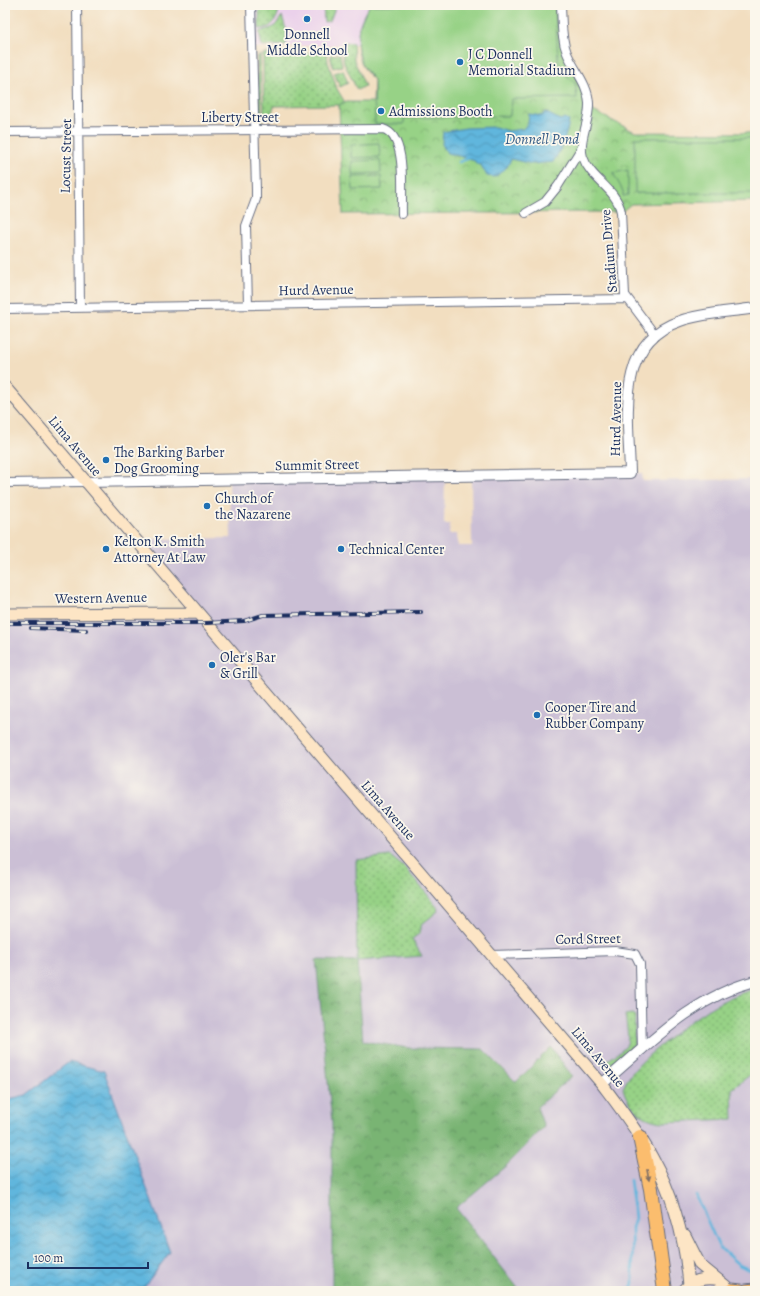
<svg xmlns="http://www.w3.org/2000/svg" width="760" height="1296" font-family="Alegreya,serif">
	<defs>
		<pattern id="grass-dots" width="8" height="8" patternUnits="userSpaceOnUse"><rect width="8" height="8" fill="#97d286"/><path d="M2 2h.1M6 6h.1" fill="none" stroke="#7aab71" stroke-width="1.8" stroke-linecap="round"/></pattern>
		<pattern id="forest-crowns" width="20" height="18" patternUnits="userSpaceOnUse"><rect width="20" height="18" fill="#79b473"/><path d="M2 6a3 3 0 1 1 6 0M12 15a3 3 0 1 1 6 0" fill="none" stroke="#629362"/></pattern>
		<pattern id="park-crowns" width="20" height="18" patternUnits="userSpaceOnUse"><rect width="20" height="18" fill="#97d286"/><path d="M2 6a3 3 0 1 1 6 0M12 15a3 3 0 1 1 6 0" fill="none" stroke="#7aab71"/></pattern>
		<pattern id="water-waves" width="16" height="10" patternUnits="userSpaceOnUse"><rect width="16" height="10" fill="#60b6dd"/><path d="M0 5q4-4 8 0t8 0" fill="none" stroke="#4e94b6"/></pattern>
	</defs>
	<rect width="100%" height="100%" fill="#fbf7ec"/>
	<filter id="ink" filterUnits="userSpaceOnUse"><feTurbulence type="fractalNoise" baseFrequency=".025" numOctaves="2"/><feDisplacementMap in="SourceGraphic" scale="8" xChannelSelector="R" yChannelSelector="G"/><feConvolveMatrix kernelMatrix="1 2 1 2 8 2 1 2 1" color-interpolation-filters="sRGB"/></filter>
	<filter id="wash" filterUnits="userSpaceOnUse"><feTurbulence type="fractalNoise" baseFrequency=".012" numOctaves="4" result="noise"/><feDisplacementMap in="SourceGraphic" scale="16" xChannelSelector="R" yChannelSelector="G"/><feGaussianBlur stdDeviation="0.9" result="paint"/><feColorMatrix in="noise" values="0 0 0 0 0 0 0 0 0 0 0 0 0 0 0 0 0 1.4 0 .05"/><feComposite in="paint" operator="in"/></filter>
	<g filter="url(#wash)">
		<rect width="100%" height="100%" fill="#f2dec0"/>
		<path fill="#ebd1eb" d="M251,5H370L366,11L357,36V44L252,48Z"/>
		<path fill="#cbbfd5" d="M630,473H642L643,481L755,479V1291H5V614L198,612L135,539L231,538L229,479L445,477L444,524H450L449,534H457L458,546H472L471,476Z"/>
		<path fill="url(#grass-dots)" stroke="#598072" d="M259,5H279C279,18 273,29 259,29Z
			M323,5H336L330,21L324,22Z
			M282,16L287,32L286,45L262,46L259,32L274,27Z
			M345,42L353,43L354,60L365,86L357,90L344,63L342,48Z
			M327,52L328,62L337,89L349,109L338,105L274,106L271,116H264L263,54Z
			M260,54L262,124L259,120L257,58Z
			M340,54L342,66L333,68L330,55Z
			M343,70L348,83L340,87L334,73Z
			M390,856L405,868L437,906L438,911L420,926V933L412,939L422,956L357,961L356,860Z
			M755,989V1071L732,1089L733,1119L664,1122C644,1121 628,1108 623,1088C632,1068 649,1055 666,1041C693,1018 720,998 755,989Z
			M632,1014L635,1016L634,1045L608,1066L602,1065C629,1043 631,1053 625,1015Z"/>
		<path fill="url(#forest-crowns)" stroke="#4a7268" d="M316,960L357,961L363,1041L409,1048L483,1049L516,1082L551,1047L572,1076L537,1107L544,1127L507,1165L456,1208L520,1291H332V1122Z"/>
		<path fill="url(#park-crowns)" stroke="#598072" d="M370,5H561L564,45L585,87L589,109L635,132L755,133V201L631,204L621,212L343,214L339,105L346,102H373L374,80C352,61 353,27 370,5Z"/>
		<path fill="#97d286" stroke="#598072" d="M370,5H555L558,59L563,72L575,83L577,98L511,99L510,116L404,118V124H375L374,80L362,65L357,44L359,27L366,11Z
			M635,138H755V193H635Z
			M379,143L380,157L351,158V145Z
			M380,160L381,173L352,174V161Z
			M628,170V195L623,196V191L613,173Z
			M381,176L382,189L353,190L352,177Z"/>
		<path fill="url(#water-waves)" stroke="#3e729e" d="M545,112L560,120L565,118L569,121C566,137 562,148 553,162L532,164L511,159L507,167L495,177L487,176L481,165L476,164L475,161C466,158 457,155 447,153L442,144L443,132L466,128L495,127L508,131L523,129L528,123L529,114L542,116Z
			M69,1062L104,1071L170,1252L141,1291H5V1100L26,1095Z"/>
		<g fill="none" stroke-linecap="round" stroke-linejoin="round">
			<path stroke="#60b6dd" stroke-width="2.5" d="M459,162L467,159
				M696,1195L719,1247L739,1265L755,1272
				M630,1291L633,1283L632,1228L635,1218L630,1180"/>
		</g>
	</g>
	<g filter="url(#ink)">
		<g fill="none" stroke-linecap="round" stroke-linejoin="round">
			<defs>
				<path id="minor" d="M77,5L80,307
					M561,5C562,21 561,38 567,53C574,70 588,84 589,103C590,121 578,141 583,157C590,179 617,189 621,212L625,295L655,335
					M5,132L383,129C408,136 401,192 402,214
					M526,213L545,202L558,186L582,147
					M248,305L246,226L256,199V190L251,5
					M5,309L627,299
					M5,483L85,482
					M492,955L615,951L635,954L640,964L642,1050"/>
				<path id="tertiary" d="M85,482L630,473C629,419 614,343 680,321C703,313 730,312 755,308
					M602,1084C649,1044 693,997 755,981"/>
				<path id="secondary" d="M5,387L602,1084C620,1108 638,1131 652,1157C674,1196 685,1241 689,1285
					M5,614L198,613
					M685,1235L700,1265L732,1291
					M683,1291C693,1280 702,1278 716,1279"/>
				<path id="trunk" d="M732,1290L741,1291
					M746,1291L755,1290"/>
				<path id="motorway" d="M640,1137L651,1189L665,1291"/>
			</defs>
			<use href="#minor" stroke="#666c80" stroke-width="10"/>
			<use href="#tertiary" stroke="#666c80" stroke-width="12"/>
			<use href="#secondary" stroke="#666c80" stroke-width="13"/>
			<use href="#trunk" stroke="#666c80" stroke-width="15"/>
			<use href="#motorway" stroke="#666c80" stroke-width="16"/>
			<use href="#minor" stroke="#fff" stroke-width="8"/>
			<use href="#tertiary" stroke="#fff" stroke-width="10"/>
			<use href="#secondary" stroke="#fde5c5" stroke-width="11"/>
			<use href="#trunk" stroke="#fbbd6e" stroke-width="13"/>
			<use href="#motorway" stroke="#fbbd6e" stroke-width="14"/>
			<defs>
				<path id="rail" d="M5,623H207L244,621L263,615L421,612
					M31,628L86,630"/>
			</defs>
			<use href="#rail" stroke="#1b2f5e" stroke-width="4"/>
			<use href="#rail" stroke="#fbf7ec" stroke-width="2.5" stroke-dasharray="8" stroke-linecap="butt"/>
		</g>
		<defs><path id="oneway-solid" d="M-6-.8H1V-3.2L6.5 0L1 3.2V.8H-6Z"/></defs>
		<use fill="#806f65" href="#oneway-solid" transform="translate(648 1175) rotate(79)"/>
	</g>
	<g fill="#1f6fb2" stroke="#fbf7ec" stroke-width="1.5">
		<circle cx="307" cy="19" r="4"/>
		<circle cx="460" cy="62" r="4"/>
		<circle cx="381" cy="111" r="4"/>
		<circle cx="106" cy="460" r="4"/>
		<circle cx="207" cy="506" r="4"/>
		<circle cx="106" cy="549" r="4"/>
		<circle cx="341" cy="549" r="4"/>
		<circle cx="212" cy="665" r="4"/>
		<circle cx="537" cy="715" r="4"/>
	</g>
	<g text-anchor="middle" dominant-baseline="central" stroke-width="3.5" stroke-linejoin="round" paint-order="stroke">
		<g font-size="14" fill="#1b2f5e" stroke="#fbf7ec" text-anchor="start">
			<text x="307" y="34" text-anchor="middle">Donnell<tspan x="307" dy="16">Middle School</tspan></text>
			<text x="468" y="54">J C Donnell<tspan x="468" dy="16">Memorial Stadium</tspan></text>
			<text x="389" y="111">Admissions Booth</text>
			<text x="114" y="452">The Barking Barber<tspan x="114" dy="16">Dog Grooming</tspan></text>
			<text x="215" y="498">Church of<tspan x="215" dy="16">the Nazarene</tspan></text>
			<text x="114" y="541">Kelton K. Smith<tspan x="114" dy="16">Attorney At Law</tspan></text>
			<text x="349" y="549">Technical Center</text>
			<text x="220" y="657">Oler's Bar<tspan x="220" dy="16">&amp; Grill</tspan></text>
			<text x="545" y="707">Cooper Tire and<tspan x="545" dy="16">Rubber Company</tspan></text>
		</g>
		<g font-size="14" fill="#1b2f5e" stroke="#fbf7ec">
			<text x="240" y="117">Liberty Street</text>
			<text transform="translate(66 156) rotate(-89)">Locust Street</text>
			<text transform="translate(609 251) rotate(-95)">Stadium Drive</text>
			<text transform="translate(316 290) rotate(-1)">Hurd Avenue</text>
			<text transform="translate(616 419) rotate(-89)">Hurd Avenue</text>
			<text transform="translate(75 446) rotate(50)">Lima Avenue</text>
			<text transform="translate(317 465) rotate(-1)">Summit Street</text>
			<text transform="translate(101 598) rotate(-1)">Western Avenue</text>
			<text transform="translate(388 810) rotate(49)">Lima Avenue</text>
			<text transform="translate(588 939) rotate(-1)">Cord Street</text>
			<text transform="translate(598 1057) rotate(50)">Lima Avenue</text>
		</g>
		<g font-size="15" font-style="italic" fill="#305884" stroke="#fbf7ec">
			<text x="542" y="139">Donnell Pond</text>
		</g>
	</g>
	<rect width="760" height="1296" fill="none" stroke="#fbf7ec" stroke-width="20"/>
	<path d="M28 1262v6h120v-6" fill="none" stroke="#1b2f5e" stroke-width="2"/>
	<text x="34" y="1262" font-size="12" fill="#1b2f5e" stroke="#fbf7ec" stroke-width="3" paint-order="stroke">100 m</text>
</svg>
